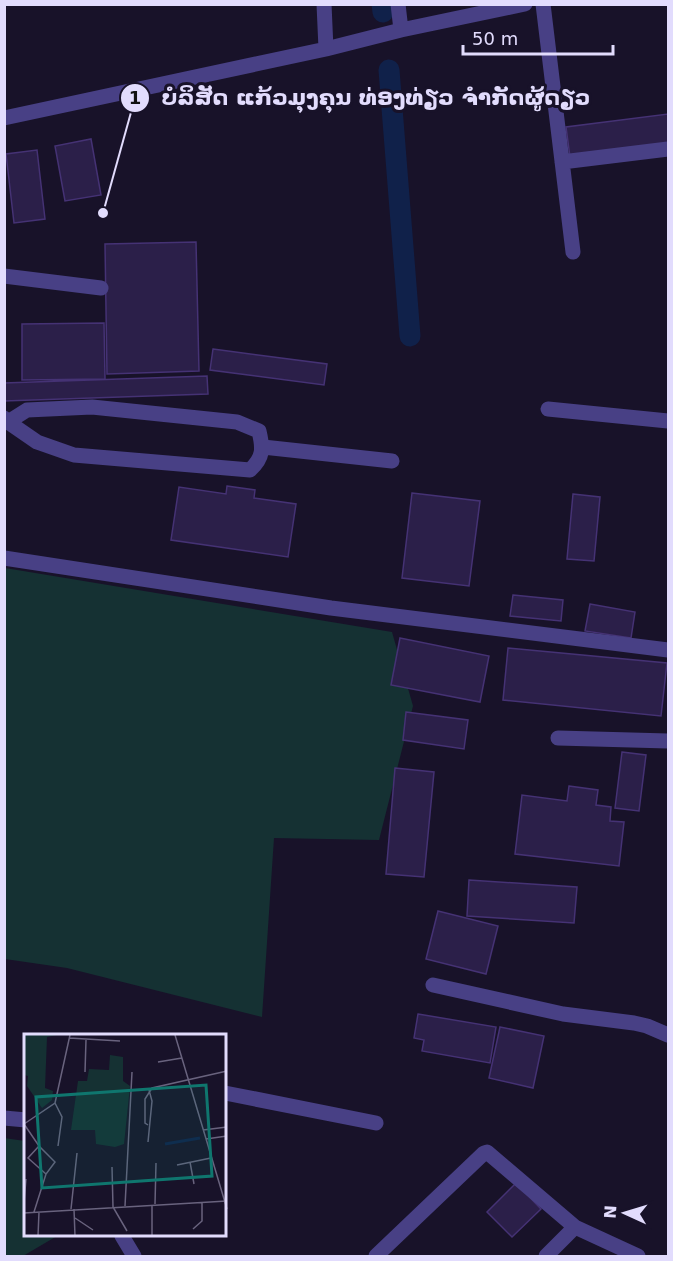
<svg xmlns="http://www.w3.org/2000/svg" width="673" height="1261" font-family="'DejaVu Sans','Noto Sans Lao',sans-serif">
	<rect width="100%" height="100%" fill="#181229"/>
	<path fill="#153133" d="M5,568L392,632L413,706L379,840L274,838L262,1017L67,968L5,959Z
		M4,1138L25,1141L26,1236H57L23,1256H5Z"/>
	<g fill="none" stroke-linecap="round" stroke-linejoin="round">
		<path stroke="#10214a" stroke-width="21" d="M382,4L383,12
			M389,70L410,336"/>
	</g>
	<path fill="#2b1f49" stroke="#453274" stroke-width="1.5" d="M668,114V144L570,157L566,127Z
		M91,139L101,195L65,201L55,146Z
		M37,150L45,219L14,223L6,154Z
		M196,242L199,371L107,374L105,244Z
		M104,323L105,379L22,380V324Z
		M213,349L327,364L324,385L210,370Z
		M207,376L208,394L4,401V383Z
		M227,486L255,490L254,498L296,504L288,557L171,540L179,487L226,494Z
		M412,493L480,501L469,586L402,578Z
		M573,494L600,497L594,561L567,559Z
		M513,595L563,600L561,621L510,616Z
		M590,604L635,612L631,638L585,631Z
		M400,638L489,656L480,702L391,685Z
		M508,648L667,663L661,716L503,700Z
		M406,712L468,720L464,749L403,740Z
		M622,752L646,755L639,811L615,808Z
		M395,768L434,772L424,877L386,874Z
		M569,786L598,790L596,805L611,807L610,821L624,822L619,866L515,854L522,795L567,801Z
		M469,880L577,887L574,923L467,916Z
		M438,911L498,926L486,974L426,959Z
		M418,1014L496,1027L490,1063L422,1051L424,1040L414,1038Z
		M500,1027L544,1036L533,1088L489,1078Z
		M516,1183L541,1209L512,1237L487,1212Z"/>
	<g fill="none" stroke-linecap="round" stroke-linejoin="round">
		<path stroke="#484085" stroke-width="15" d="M324,4L326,49
			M398,4L401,30
			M543,4L573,252
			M4,118L326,49L401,30L525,4
			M562,162L668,149
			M4,276L101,288
			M548,409L668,421
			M4,418L8,422L37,442L74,455L250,470C264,457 263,448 259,431L237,422L92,407L27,410L8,422
			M263,447L392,461
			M4,558L331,608L668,650
			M558,738L668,741
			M433,985L563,1014L634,1023L647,1026L668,1035
			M225,1093L376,1123
			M4,1118L26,1120
			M122,1236L134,1256
			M376,1256L484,1153L487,1152L575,1227L638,1256
			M546,1256L575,1227"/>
	</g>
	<g transform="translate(24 1034)">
		<rect width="202" height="202" fill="#181229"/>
		<path d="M0,1H33L23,3L21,54L29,57L28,66L18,74L3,52L4,42L0,41ZM86,21L99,23V47L106,52L100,110L91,113L72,110L71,96H47L54,47H63L65,35L85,36Z" fill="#153133"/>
		<path fill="none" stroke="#10214a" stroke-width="3" d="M141,110L176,104"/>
		<path fill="none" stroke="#69637e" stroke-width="1.5" d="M151,1L203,175M45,4L96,7M134,28L158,24M61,38L62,6M31,69L38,83L34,112M0,90L31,69L46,1M0,90L15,112L31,128L22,140L10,178M124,91L121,89V65L128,54L203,37M179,96L203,93M182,105L203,102M124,108L128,67L125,56M15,112L4,124L22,140M166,128L170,150M153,131L187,124M88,133L89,173L103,197M0,168L2,145M131,170L132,129M101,172L108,38M47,175L53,119M50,175L51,202M0,179L203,167M51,184L69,196M169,195L178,187V168M14,202L15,178M128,202V171"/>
		<path fill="#0f766e" fill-opacity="0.15" stroke="#0f766e" stroke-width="3" d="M182,51L188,142L18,154L12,63Z"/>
		<rect width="202" height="202" fill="none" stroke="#e2dcfd" stroke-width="3"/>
	</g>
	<path fill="none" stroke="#e2dcfd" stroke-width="2" d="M103 213L135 98"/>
	<g fill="#e2dcfd" stroke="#181229" stroke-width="2">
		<circle cx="103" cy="213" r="6"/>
		<circle cx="135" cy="98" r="15"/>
	</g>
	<g font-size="18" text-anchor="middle" font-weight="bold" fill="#111">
		<text x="135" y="104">1</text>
	</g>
	<g font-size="22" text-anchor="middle" font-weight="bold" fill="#e2dcfd" stroke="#181229" stroke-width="6" stroke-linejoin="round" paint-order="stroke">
		<text x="376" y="105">ບໍລິສັດ ແກ້ວມຸງຄຸນ ທ່ອງທ່ຽວ ຈຳກັດຜູ້ດຽວ</text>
	</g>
	<rect width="673" height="1261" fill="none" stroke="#e2dcfd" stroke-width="12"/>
	<g transform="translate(625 1213) rotate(274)" stroke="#181229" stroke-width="4.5" paint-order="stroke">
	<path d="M0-4.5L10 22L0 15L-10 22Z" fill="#e2dcfd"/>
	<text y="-9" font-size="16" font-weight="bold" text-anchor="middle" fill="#e2dcfd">N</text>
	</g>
	<path d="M463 45v9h150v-9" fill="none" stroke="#e2dcfd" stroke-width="3"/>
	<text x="472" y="45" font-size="18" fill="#e2dcfd" stroke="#181229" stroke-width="4.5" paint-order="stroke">50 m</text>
</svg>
